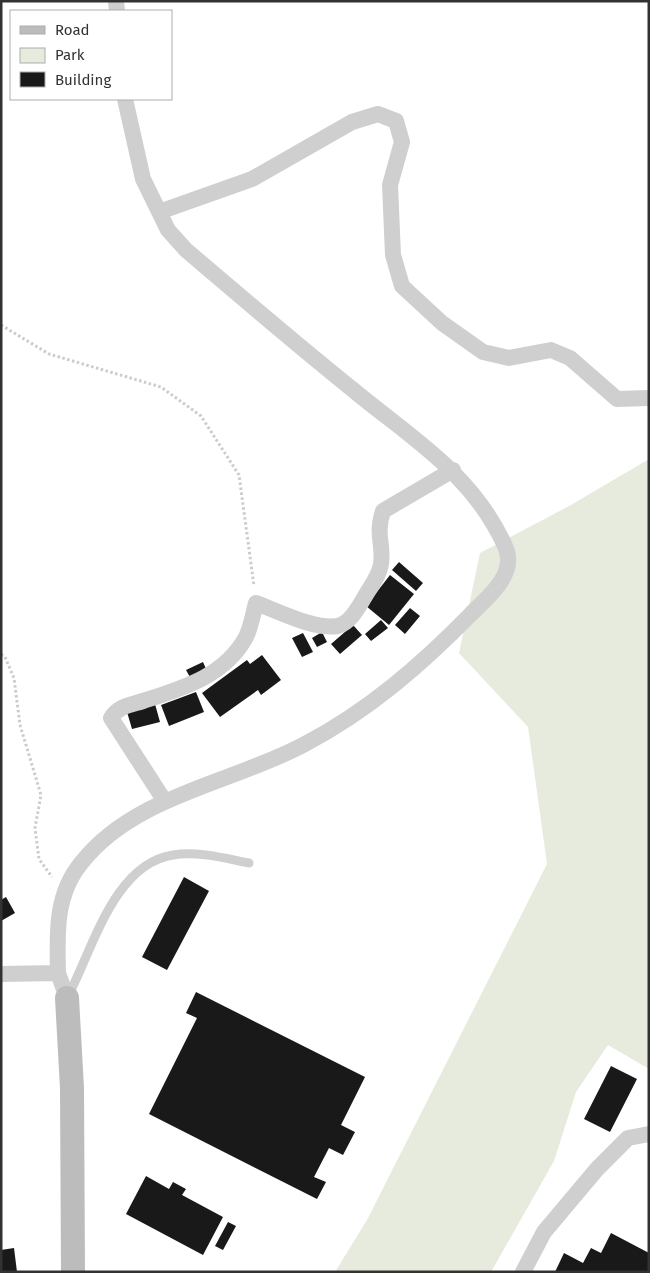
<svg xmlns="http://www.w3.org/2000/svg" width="650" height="1273" font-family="'Fira Sans',sans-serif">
	<rect width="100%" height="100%" fill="#fff"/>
	<path fill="#e6ebde" d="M649,459V1069L608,1045L576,1092L554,1161L491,1272H335L367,1220L547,864L528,727L459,653L480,553L571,505Z"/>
	<path fill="#191919" d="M399,562L423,583L416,591L392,570Z
		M390,575L414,594L389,625L366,606Z
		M410,608L420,616L405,634L395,625Z
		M381,620L388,628L371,641L365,634Z
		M353,625L362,635L340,654L331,644Z
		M322,632L327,642L317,647L312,638Z
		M303,633L313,652L302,657L292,638Z
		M262,655L281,680L261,695L258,690L220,717L202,693L247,660L250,664Z
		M203,662L207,671L191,679L186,670Z
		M196,692L204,712L169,726L161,705Z
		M155,704L160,722L132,729L127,712Z
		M184,877L209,891L167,970L142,957Z
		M6,897L15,913L1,921V900Z
		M196,992L365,1077L341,1125L355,1132L343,1155L329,1148L314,1177L326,1182L317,1199L149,1114L197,1018L186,1013Z
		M611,1066L637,1079L610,1132L584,1119Z
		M146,1176L169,1189L173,1182L186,1189L182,1195L223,1217L203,1255L126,1214Z
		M228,1222L236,1226L223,1250L215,1246Z
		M611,1233L649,1253V1272H555L564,1253L583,1263L591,1248L601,1253Z
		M14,1248L17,1272H1V1250Z"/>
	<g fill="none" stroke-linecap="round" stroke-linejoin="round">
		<path stroke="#ccc" stroke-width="3" stroke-dasharray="2.5 2.5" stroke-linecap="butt" d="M1,325L49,354L161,387L201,416L239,475L254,586
			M1,654L5,657L14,678L20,725L41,795L35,828L39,859L52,877"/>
		<path stroke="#cfcfcf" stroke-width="9" d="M67,998C92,952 113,864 173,855C198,851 224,858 249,863"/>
		<path stroke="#cfcfcf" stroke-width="16" d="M116,1L117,11
			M159,212L252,179L352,122L378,114L396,121L402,142L390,185L393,255L402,286L442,323L483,352L509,358L551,350L570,358L617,399L649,398
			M164,800L111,718C118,706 130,705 143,701C183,688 225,676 246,637C251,627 253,614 256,603C278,611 314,630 338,626C350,623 358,608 364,598C370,587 379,577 381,564C384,544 375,536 383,511L453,470
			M58,973C57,933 55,894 82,862C135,795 233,783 305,744C368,711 421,665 470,615C488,597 518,574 505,546C472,473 411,438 352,389C296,344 241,297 186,250L168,230L143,179L125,99
			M1,974L58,973L67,998
			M523,1272L544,1232L597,1169L628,1138L649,1134"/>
		<path stroke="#bcbcbc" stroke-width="24" d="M67,998L72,1088L73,1272"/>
	</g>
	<rect width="650" height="1273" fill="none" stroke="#323232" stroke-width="5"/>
	<rect x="10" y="10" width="162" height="90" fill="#ffffff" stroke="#adadad"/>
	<rect x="20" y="26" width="25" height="8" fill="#bcbcbc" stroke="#adadad"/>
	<text x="55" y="35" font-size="15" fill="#323232">Road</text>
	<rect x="20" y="48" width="25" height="15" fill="#e6ebde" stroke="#adadad"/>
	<text x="55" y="60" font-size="15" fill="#323232">Park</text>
	<rect x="20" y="72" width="25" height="15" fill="#191919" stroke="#adadad"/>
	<text x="55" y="85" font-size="15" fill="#323232">Building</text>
</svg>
